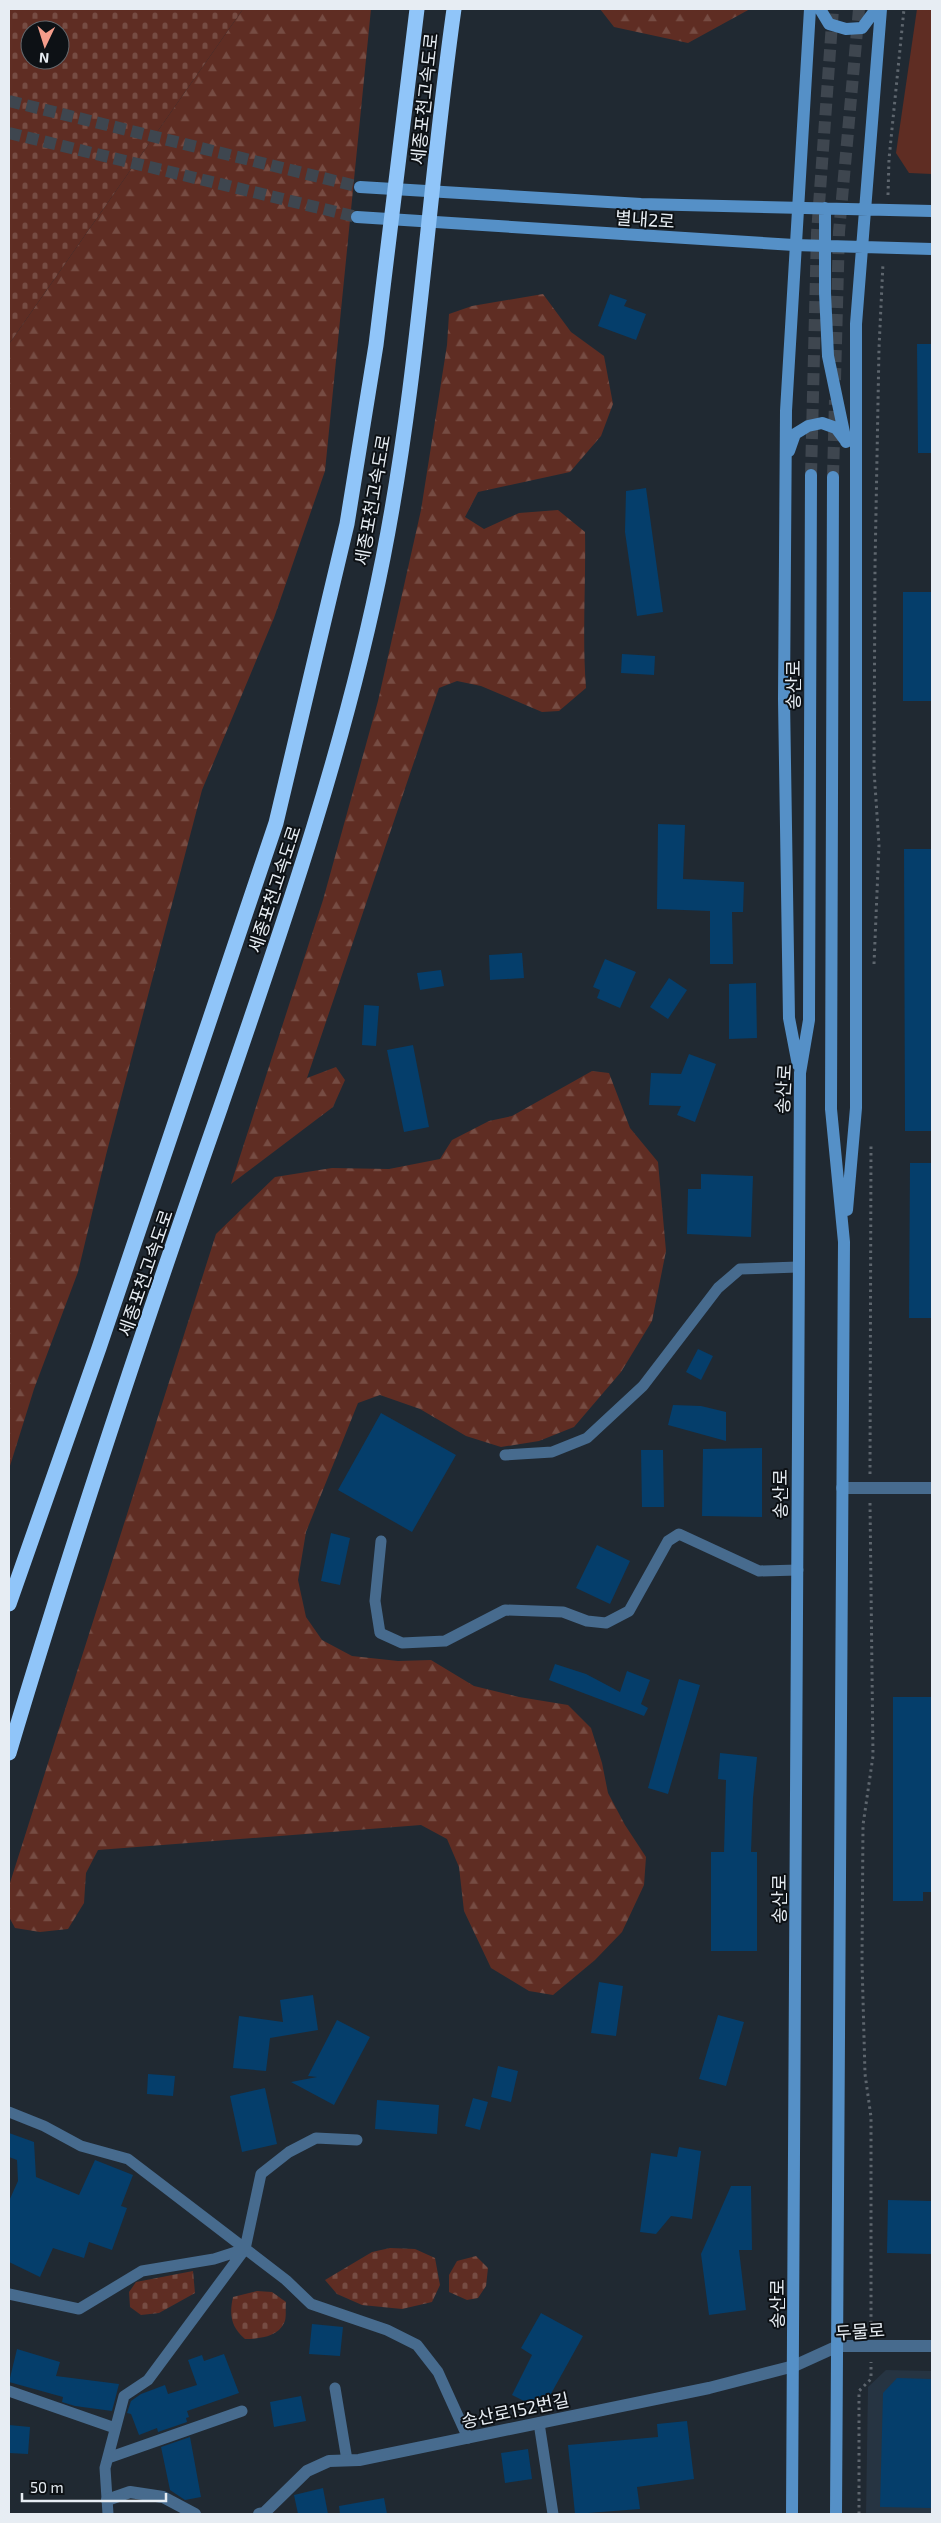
<svg xmlns="http://www.w3.org/2000/svg" width="941" height="2523" font-family="'Exo 2','Noto Sans KR',sans-serif">
	<defs>
		<pattern id="forest-firs" width="22" height="20" patternUnits="userSpaceOnUse" patternTransform="scale(1.25)"><rect width="22" height="20" fill="#5f2d23"/><path d="M5 1l3.5 6h-7zM16 11l3.5 6h-7z" fill="#764c43"/></pattern>
		<pattern id="cemetery-stones" width="16" height="16" patternUnits="userSpaceOnUse" patternTransform="scale(1.25)"><rect width="16" height="16" fill="#5f2d23"/><path d="M2 7V4a2 2 0 0 1 4 0v3zM10 15v-3a2 2 0 0 1 4 0v3z" fill="#764c43"/></pattern>
	</defs>
	<rect width="100%" height="100%" fill="#202932"/>
	<path fill="#263442" d="M886,2370L932,2371V2514H866L868,2387Z"/>
	<path fill="url(#forest-firs)" d="M243,9H371L325,471L274,618L202,790L106,1155L78,1272L34,1389L9,1469V344Z
		M600,9H750L688,43L614,27Z
		M543,294L571,332L604,356L613,404L601,436L570,472L478,492L465,517L484,529L519,513L558,510L585,532C586,585 582,636 586,688L559,711L542,712L481,686L457,681L439,688L307,1078L336,1067L345,1080L333,1107L231,1184L323,900L378,701L421,510L447,345L449,314L472,306Z
		M592,1071L609,1073L630,1128L658,1162L666,1251L652,1321L621,1372L574,1427L539,1441L501,1447L466,1436L420,1409L380,1395L358,1403L306,1532L298,1580L306,1617L322,1640L352,1656L398,1661L431,1660L474,1686L519,1697L568,1705L591,1728L602,1763L608,1793L625,1825L646,1857L644,1885L622,1932L595,1960L553,1995L529,1991L491,1968L464,1911L459,1867L447,1839L421,1825L98,1850L86,1873L84,1903L68,1929L40,1932L15,1928L9,1917V1886L216,1234L275,1177L332,1168L389,1169L440,1159L452,1140L489,1121L512,1116Z"/>
	<path fill="url(#cemetery-stones)" fill-rule="evenodd" d="M9,9H243L9,344ZM30,30H60V60H30Z
		M390,2248L415,2249L435,2258L440,2285L432,2302L402,2309L362,2305L337,2294L325,2280L372,2252Z
		M476,2256L488,2268L486,2286L478,2298L467,2300L449,2292V2275L457,2261Z
		M193,2271L195,2293L159,2313L141,2315L130,2307L129,2292L136,2282Z
		M257,2291L272,2292L286,2302C285,2308 287,2318 284,2323C278,2337 258,2339 245,2339C231,2327 229,2315 233,2297Z"/>
	<path fill="#5f2d23" d="M917,9H932V174L909,173L896,153Z"/>
	<path fill="#053e6b" d="M610,294L627,300L624,306L646,314L636,340L598,326Z
		M917,344H932V453H918Z
		M646,488L663,612L637,616L625,532L626,491Z
		M903,592H932V701H903Z
		M622,654L655,656L654,675L621,673Z
		M658,824L685,825L683,879L744,882L743,912H732L733,964H710V911L657,909Z
		M904,849H932V1131H905Z
		M522,953L524,978L490,980L489,955Z
		M605,959L636,972L620,1008L597,998L600,990L593,987Z
		M441,970L444,986L420,990L417,973Z
		M669,978L687,990L668,1019L650,1007Z
		M756,983L757,1038L729,1039V984Z
		M364,1005L379,1006L376,1046L362,1045Z
		M413,1045L429,1127L404,1132L387,1050Z
		M689,1054L716,1064L695,1122L677,1115L681,1106L649,1105L651,1073L681,1074Z
		M910,1163H932V1318H909Z
		M701,1174L753,1176L751,1237L687,1234L688,1189H701Z
		M698,1349L713,1356L701,1380L686,1372Z
		M673,1405L701,1406L726,1412V1441L668,1425Z
		M381,1413L456,1455L412,1532L338,1490Z
		M762,1448V1517L702,1516L703,1449Z
		M641,1450H663L664,1507H642Z
		M331,1533L350,1538L340,1585L321,1581Z
		M597,1545L630,1561L610,1604L576,1588Z
		M555,1664L586,1674L620,1692L627,1671L650,1680L641,1704L648,1708L644,1716L549,1680Z
		M679,1679L700,1685L668,1794L648,1788Z
		M893,1697H932V1892H923V1901H893Z
		M720,1753L757,1757L753,1798L751,1852H757V1951H711V1852H724L726,1780L718,1779Z
		M599,1982L623,1986L616,2036L591,2033Z
		M313,1995L318,2030L270,2038L266,2071L233,2068L239,2016L283,2022L280,2000Z
		M718,2015L744,2022L726,2086L699,2079Z
		M337,2020L370,2037L334,2105L291,2082L317,2077L308,2076Z
		M498,2066L518,2071L511,2102L491,2097Z
		M148,2074L175,2076L173,2096L147,2094Z
		M265,2088L277,2144L242,2152L230,2096Z
		M473,2098L488,2102L480,2130L465,2126Z
		M377,2100L439,2105L437,2134L375,2129Z
		M9,2133L34,2142L36,2177L79,2195L95,2160L133,2175L121,2206L127,2208L112,2250L89,2242L84,2258L53,2248L40,2277L9,2262V2201L18,2181L17,2160L9,2157Z
		M679,2147L701,2151L692,2219L671,2216L656,2234L640,2232L651,2153L677,2157Z
		M731,2186H751L752,2250H739L746,2310L709,2315L701,2254Z
		M888,2200L932,2201V2254L887,2253Z
		M541,2313L583,2336L542,2410L512,2395L532,2355L521,2348Z
		M312,2324L343,2327L340,2356L309,2354Z
		M17,2349L60,2362L56,2376L119,2384L112,2411L75,2406L62,2402L63,2397L9,2382Z
		M224,2354L239,2393L187,2411L189,2417L186,2418L187,2422L158,2432L157,2428L139,2435L131,2414L127,2413L131,2401L141,2394L165,2385L168,2394L197,2385L188,2360L202,2355L204,2361Z
		M897,2378L932,2379V2508L880,2507L883,2393Z
		M301,2396L306,2421L274,2427L270,2402Z
		M687,2421L694,2479L637,2487L640,2509L575,2514L568,2445L658,2437L657,2424Z
		M9,2425L30,2427L28,2454L9,2453Z
		M190,2437L201,2497L185,2500L170,2490L161,2447Z
		M528,2449L532,2479L505,2483L501,2453Z
		M323,2488L328,2514H298L294,2495Z
		M384,2498L387,2514H340L339,2506Z"/>
	<g fill="none" stroke-linecap="round" stroke-linejoin="round">
		<path stroke="#3e464f" stroke-width="12" stroke-dasharray="12 6" stroke-linecap="butt" d="M9,101L360,187
			M9,133L357,217
			M835,380L839,232L859,9
			M811,475L817,233L833,9
			M833,477L835,400"/>
		<path stroke="#5e666e" stroke-width="3" stroke-dasharray="2.5 4" stroke-linecap="butt" d="M888,195L889,159L904,9
			M874,964L879,845L874,770L875,566L879,348L883,263
			M870,1474L871,1143
			M870,1503L873,1756L863,1825L862,1962L865,2074L871,2117V2330
			M859,2514V2391L871,2379V2362"/>
		<path stroke="#476b8e" stroke-width="11" d="M505,1455L552,1452L587,1438L643,1386L718,1288L740,1269L798,1267
			M381,1541L375,1601L380,1633L402,1643L445,1641L505,1610L563,1612L587,1621L606,1623L629,1611L668,1541L679,1534L759,1571L798,1570
			M9,2112L44,2126L81,2146L128,2159L286,2280L311,2304L387,2330L417,2345L438,2372L468,2438
			M9,2294L79,2309L142,2271L214,2259L245,2249
			M335,2388L347,2460
			M9,2391L115,2428
			M539,2423L553,2514
			M108,2458L242,2411
			M108,2514L105,2468L124,2396L148,2380L245,2249L261,2174L289,2152L316,2138L357,2140"/>
		<path stroke="#476b8e" stroke-width="12" d="M842,1488H932
			M107,2500L130,2492L163,2497L195,2514
			M259,2514L264,2513L307,2471L329,2461L359,2460L709,2388L794,2366L838,2346H932"/>
		<path stroke="#5590c7" stroke-width="12" d="M820,9L829,24L846,29L862,28L876,9
			M360,187L641,204L932,211
			M825,208V293L828,356L846,442
			M357,217L794,245L932,249
			M789,451L795,434L808,426L822,423L836,428L845,440
			M833,477L831,1109L844,1242L836,2514
			M798,1065L789,1018L784,699L786,411L810,9
			M847,1210L856,1108V324L881,9
			M792,2514L800,1073L809,1020L811,475"/>
		<path stroke="#90c5f9" stroke-width="15" d="M9,1604L99,1348L276,823L347,524L376,345L417,9
			M9,1753C74,1535 146,1320 221,1106C283,926 346,745 383,558C419,376 428,192 454,9"/>
	</g>
	<g text-anchor="middle" dominant-baseline="central" stroke-width="4" stroke-linejoin="round" paint-order="stroke">
		<g font-size="18" fill="#e7edf3" stroke="#0d1115">
			<text transform="translate(424 99) rotate(-84)">세종포천고속도로</text>
			<text transform="translate(645 219) rotate(4)">별내2로</text>
			<text transform="translate(372 500) rotate(-80)">세종포천고속도로</text>
			<text transform="translate(793 685) rotate(-90)">송산로</text>
			<text transform="translate(274 889) rotate(-72)">세종포천고속도로</text>
			<text transform="translate(783 1089) rotate(-87)">송산로</text>
			<text transform="translate(145 1273) rotate(-71)">세종포천고속도로</text>
			<text transform="translate(780 1494) rotate(-90)">송산로</text>
			<text transform="translate(779 1899) rotate(-90)">송산로</text>
			<text transform="translate(777 2304) rotate(-90)">송산로</text>
			<text transform="translate(860 2331) rotate(-4)">두물로</text>
			<text transform="translate(515 2410) rotate(-12)">송산로152번길</text>
		</g>
	</g>
	<rect width="941" height="2523" fill="none" stroke="#e7edf3" stroke-width="20"/>
	<g transform="translate(45 45) rotate(184)"><circle r="24" fill="#0d1115" stroke="#64696e"/>
	<path d="M0-4L9 19L0 12L-9 19Z" fill="#f49d8b"/>
	<text y="-8" font-size="14" font-weight="bold" text-anchor="middle" fill="#e7edf3">N</text>
	</g>
	<path d="M22 2493v8h144v-8" fill="none" stroke="#e7edf3" stroke-width="2.5"/>
	<text x="30" y="2493" font-size="15" fill="#e7edf3" stroke="#0d1115" stroke-width="4" paint-order="stroke">50 m</text>
</svg>
